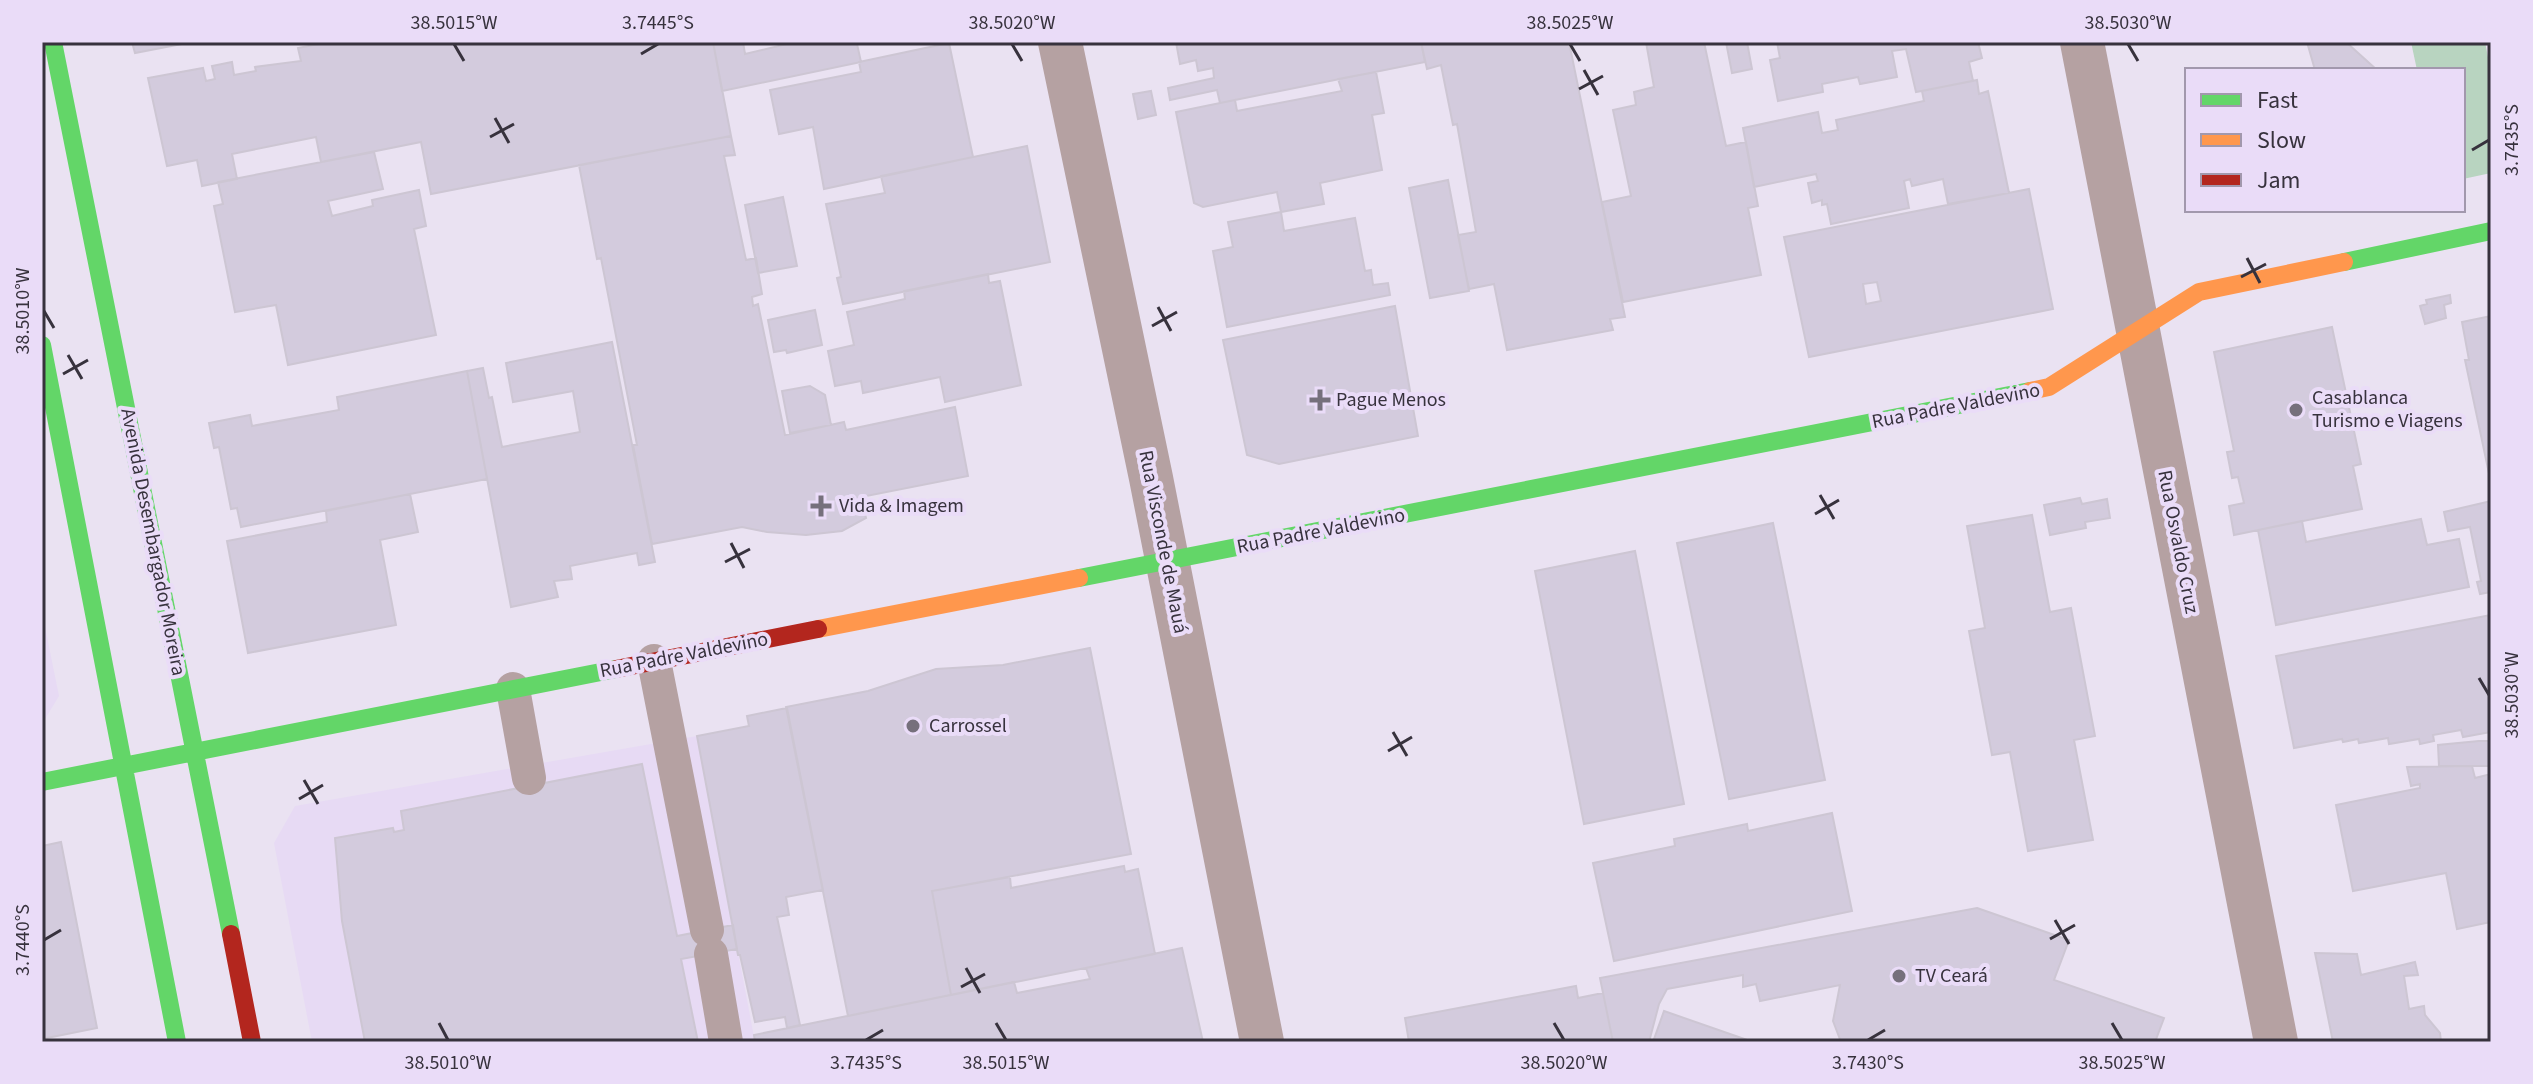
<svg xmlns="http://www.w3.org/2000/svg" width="2533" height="1084" font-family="'Source Sans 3',sans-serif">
	<rect width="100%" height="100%" fill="#eae2f2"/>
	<path fill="#e7daf4" d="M42,612L59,696L42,724Z
		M697,736L755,1042H312L274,843L295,806Z"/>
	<path fill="#b8d4c0" d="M2411,42H2485L2491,72V173L2463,179V70H2417Z"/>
	<path fill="#d3cbdd" stroke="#cdc6d3" stroke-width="2" fill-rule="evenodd" d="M132,42H192L135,53Z
		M329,42H713L731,136L431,194L421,142L321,162L316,137L232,154L237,179L202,186L197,160L167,166L148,78L203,68L206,81L215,79L212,66L232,62L234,75L256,71L255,67L301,61L298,48Z
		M713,42H743L745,54L795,42H866L857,44L861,62L722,91Z
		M1176,42H1421L1425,62L1220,103L1217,90L1170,100L1168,88L1214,78L1213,68L1198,71L1196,60L1180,64Z
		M1421,42H1569L1625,317L1610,319L1613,330L1507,350L1494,284L1469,289L1458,235L1476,232L1457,124L1453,125L1441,65L1427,69Z
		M1646,42H1704L1726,146L1746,142L1758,206L1748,208L1761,275L1623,302L1602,202L1631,196L1613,110L1636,105L1634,92L1654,87Z
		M1726,42H1747L1752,69L1732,73Z
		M1777,42H1978L1982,58L1969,62L1973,81L1916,92L1906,49L1892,51L1897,77L1860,84L1858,77L1822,84L1823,92L1778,101L1770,60L1780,58Z
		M2307,42H2346L2377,70H2315Z
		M949,43L973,157L824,189L813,127L779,134L770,90L861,72L859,62Z
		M1376,72L1384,113L1372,115L1382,170L1320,183L1324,204L1281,212L1277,192L1203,207L1194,203L1176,112L1235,100L1237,111L1342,91L1338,79Z
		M1977,80L1979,94L1988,91L2009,193L1948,204L1943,179L1912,186L1910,179L1904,181L1909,208L1831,224L1827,204L1822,205V200L1812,203L1808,183L1818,181L1816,174L1754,187L1743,128L1818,112L1822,133L1838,130L1836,120L1924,101L1922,91Z
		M1151,91L1156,115L1138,119L1133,94Z
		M731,136L735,155L724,156L746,260L756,258L762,294L752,297L753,306L758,304L785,435L844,422L846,430L955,407L968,476L861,497L866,518L842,531L806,535L767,532L742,527L652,544L633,445H637L601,258L597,259L579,165Z
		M1027,146L1050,262L843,304L837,278L841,277L826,204L885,193L881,176Z
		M374,152L383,189L328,201L332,216L373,206L372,200L419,190L426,226L414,229L436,335L288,365L276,305L235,312L214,206L223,204L218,182Z
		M1448,180L1469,291L1430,298L1409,188Z
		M2029,189L2053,309L1809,357L1784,237ZM1877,282L1881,301L1866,304L1863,284Z
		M783,197L797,266L758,273L745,205Z
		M1281,212L1284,231L1355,218L1365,271L1371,270L1373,285L1388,283L1390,295L1227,327L1213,251L1233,247L1228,222Z
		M988,274L989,283L1000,281L1021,385L945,402L940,377L863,393L861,381L835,386L828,351L854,345L847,312L905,299L904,291Z
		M2450,295L2451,303L2444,305L2446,318L2425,324L2420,306L2427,304L2426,300Z
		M1395,306L1418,436L1279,464L1247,455L1223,340Z
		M815,310L822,345L787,353L786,350L774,352L768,320Z
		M2491,316V483L2465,360H2469L2462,322Z
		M2332,327L2361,464L2353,466L2362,509L2234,535L2229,506L2244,503L2238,477L2232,478L2227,452L2234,451L2214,352Z
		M612,342L655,562L639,565L637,553L570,566L572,579L554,581L558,597L511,607L467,371L483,368L489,398L492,397L502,447L580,432L573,391L513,402L506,363Z
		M467,371L487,479L241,527L237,508L231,509L219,447L214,448L209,423L250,415L252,426L339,410L337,397Z
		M810,386L825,395L831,425L790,433L782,391Z
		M410,494L418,532L380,540L396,625L248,653L227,541L327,522L326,511Z
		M2080,498L2082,504L2107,499L2110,518L2085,522L2086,528L2050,535L2044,505Z
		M2491,501V592L2480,594L2477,582L2481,581L2470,527L2448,531L2444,512Z
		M2032,515L2050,612L2071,608L2095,736L2074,740L2093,840L2028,851L2010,752L1992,755L1969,631L1985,628L1967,526Z
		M2421,519L2427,545L2459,539L2469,587L2276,625L2258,530L2302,521L2306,542Z
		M1773,523L1825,780L1729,799L1677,543Z
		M1635,551L1684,804L1584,824L1535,571Z
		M2491,615V732L2463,737L2461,730L2433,735L2434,741L2420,744L2419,739L2389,744L2388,738L2359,743L2358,739L2343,742L2342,739L2294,748L2276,656Z
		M1090,648L1131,854L932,891L951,995L848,1016L786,707L868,691L936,669L1003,665Z
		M787,708L823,890L786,897L789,915L777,917L800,1025L787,1028L785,1017L755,1022L740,955H738L697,736L749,726L747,716Z
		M2479,741H2491V766H2439L2438,745Z
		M642,764L677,936L733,925L737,949L681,959L698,1042H365L342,921L335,838L393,828L394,832L404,830L401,811Z
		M2472,766L2475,778L2491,774V922L2457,929L2446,873L2353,891L2336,805L2420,788V784L2411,786L2407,767Z
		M1832,813L1852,911L1614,961L1593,863L1675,846L1674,839L1747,824L1748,831Z
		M61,842L97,1028L42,1039V846Z
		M1124,866L1125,872L1138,869L1155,954L951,995L932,891L1010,877L1011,888Z
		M1977,908L2069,940L2054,980L2164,1018L2155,1042H1841L1833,1021L1840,985L1760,1001L1756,984L1743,987V975L1667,989L1659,1004L1649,1042H1613L1600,978Z
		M1182,948L1203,1042H755L754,1035L1014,982L1017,993L1090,979L1086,968Z
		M2315,953L2357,954L2361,975L2415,962L2418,975L2404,976L2409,1009L2424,1006L2425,1015L2440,1033L2441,1042H2333Z
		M1576,986L1578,998L1603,993L1613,1042H1409L1405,1018Z
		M1664,1011L1753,1042H1653Z"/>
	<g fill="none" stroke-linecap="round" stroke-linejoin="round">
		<path stroke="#b5a1a2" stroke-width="34" d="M654,661L707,930
			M513,689L529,778
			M711,954L726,1042"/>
		<path stroke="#b5a1a2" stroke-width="44" d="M1060,42L1151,478L1262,1042
			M2082,42L2276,1042"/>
		<path stroke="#63d668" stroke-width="18" d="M53,42L231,934
			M2344,262L2491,231
			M42,345L177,1042
			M1079,578L2030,391
			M42,782L616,669"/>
		<path stroke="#ff974d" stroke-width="18" d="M2030,391L2049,387L2199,292L2344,262
			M818,629L1079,578"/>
		<path stroke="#b3261e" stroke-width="18" d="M616,669L818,629
			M231,934L252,1042"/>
	</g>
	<path fill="none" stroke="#37323d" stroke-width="3" d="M454,44L464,61M1012,44L1022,61M1570,44L1580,61M2128,44L2138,61M641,54L658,44M1584,70L1598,95M1579,89L1603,76M495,118L509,143M490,137L514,124M2472,150L2489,140M2247,258L2260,283M2241,277L2266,264M1158,307L1171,331M44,311L54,328M1152,326L1177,312M68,355L82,379M63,374L88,360M1820,495L1834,519M1815,514L1839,500M731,543L744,568M725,562L750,549M2479,678L2489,695M1393,732L1407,756M1388,751L1412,737M304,780L318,804M299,799L323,785M2055,920L2069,944M2050,939L2075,925M44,940L61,930M966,968L980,993M961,987L985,974M439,1023L448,1040M996,1023L1006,1040M1554,1023L1564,1040M2112,1023L2122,1040M866,1040L883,1030M1868,1040L1885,1030"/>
	<g fill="#76707c" stroke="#eadcf8" stroke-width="3">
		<path d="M1316 388h8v8h8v8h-8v8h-8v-8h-8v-8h8z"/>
		<circle cx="2296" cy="410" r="8"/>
		<path d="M817 494h8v8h8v8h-8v8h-8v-8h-8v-8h8z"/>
		<circle cx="913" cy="726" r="8"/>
		<circle cx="1899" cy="976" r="8"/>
	</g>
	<g text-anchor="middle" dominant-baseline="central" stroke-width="8" stroke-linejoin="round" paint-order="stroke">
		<g font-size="20" fill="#37323d" stroke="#eadcf8" text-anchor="start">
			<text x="2312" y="398">Casablanca<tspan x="2312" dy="23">Turismo e Viagens</tspan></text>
			<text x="1336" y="400">Pague Menos</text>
			<text x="839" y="506">Vida &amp; Imagem</text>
			<text x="929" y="726">Carrossel</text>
			<text x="1915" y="976">TV Ceará</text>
		</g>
		<g font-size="20" fill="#37323d" stroke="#eadcf8">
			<text transform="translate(1956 406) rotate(-11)">Rua Padre Valdevino</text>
			<text transform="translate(1321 531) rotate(-11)">Rua Padre Valdevino</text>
			<text transform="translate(153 542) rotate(79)">Avenida Desembargador Moreira</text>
			<text transform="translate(1163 542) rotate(79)">Rua Visconde de Mauá</text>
			<text transform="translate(2178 542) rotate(79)">Rua Osvaldo Cruz</text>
			<text transform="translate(684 655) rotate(-11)">Rua Padre Valdevino</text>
		</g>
	</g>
	<rect width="2533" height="1084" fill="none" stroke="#eadcf8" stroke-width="88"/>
	<rect x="2185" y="68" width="280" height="144" fill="#eadcf8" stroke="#a298ad" stroke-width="2"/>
	<rect x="2201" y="94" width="40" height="12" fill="#63d668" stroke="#a298ad" stroke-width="2"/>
	<text x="2257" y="108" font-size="24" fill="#37323d">Fast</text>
	<rect x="2201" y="134" width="40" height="12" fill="#ff974d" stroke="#a298ad" stroke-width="2"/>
	<text x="2257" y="148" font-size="24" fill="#37323d">Slow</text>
	<rect x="2201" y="174" width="40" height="12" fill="#b3261e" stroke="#a298ad" stroke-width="2"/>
	<text x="2257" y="188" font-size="24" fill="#37323d">Jam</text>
	<rect x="44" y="44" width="2445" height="996" fill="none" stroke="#37323d" stroke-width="3"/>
	<g font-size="20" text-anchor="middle" fill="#37323d">
		<text x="454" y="29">38.5015°W</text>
		<text x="658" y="29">3.7445°S</text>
		<text x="1012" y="29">38.5020°W</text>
		<text x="1570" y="29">38.5025°W</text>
		<text x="2128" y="29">38.5030°W</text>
		<text transform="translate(2511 140) rotate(-90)" y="7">3.7435°S</text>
		<text transform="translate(22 311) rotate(-90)" y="7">38.5010°W</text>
		<text transform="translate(2511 695) rotate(-90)" y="7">38.5030°W</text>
		<text transform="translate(22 940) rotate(-90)" y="7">3.7440°S</text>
		<text x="448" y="1069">38.5010°W</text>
		<text x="866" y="1069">3.7435°S</text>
		<text x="1006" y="1069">38.5015°W</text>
		<text x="1564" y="1069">38.5020°W</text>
		<text x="1868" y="1069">3.7430°S</text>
		<text x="2122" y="1069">38.5025°W</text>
	</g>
</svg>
